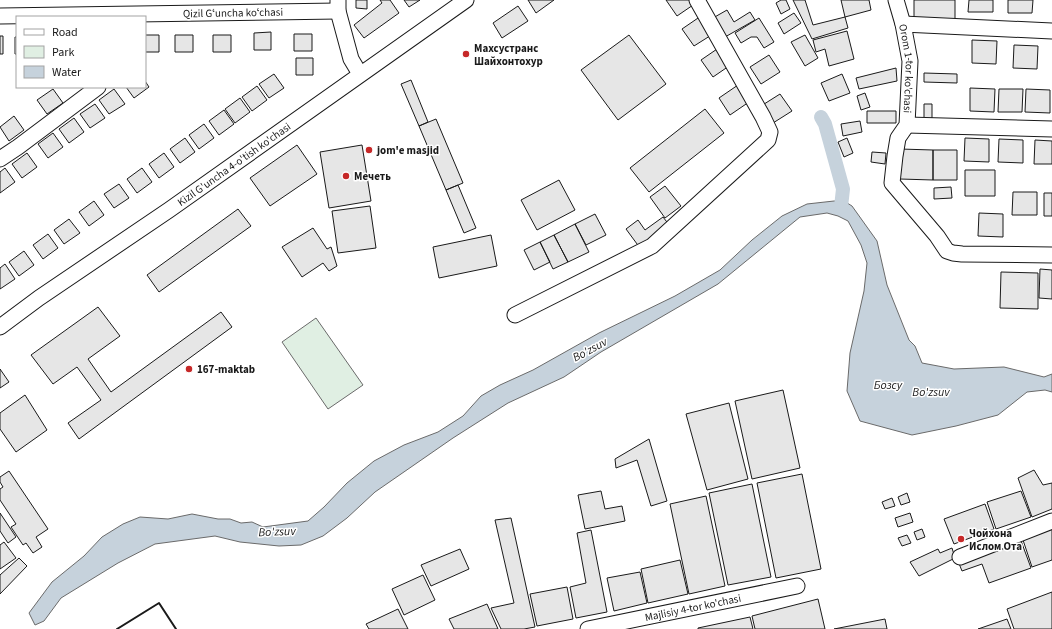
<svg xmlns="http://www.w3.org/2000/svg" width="1052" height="629" font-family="'Source Sans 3',sans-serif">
	<rect width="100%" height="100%" fill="#fff"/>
	<path fill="#e0efe3" stroke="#6a6a6a" d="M316,318L363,385L328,409L282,342Z"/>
	<path fill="#c6d2dc" stroke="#6a6a6a" d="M834,201H844L852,206L877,241L887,285L909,340L915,346L922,363L954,369L1004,367L1044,377L1052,374V392L1045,390L1027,392L998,415L956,426L912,435L860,421L847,391L850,353L864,291L867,263L861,245L848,221L838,216L827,213L800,217L718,284L601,352L564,377L508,403L453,438L375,492L347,518L323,536L301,545L279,546L240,542L215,536L155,544L118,563L61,598L44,621L35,625L29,613L52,582L84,556L102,537L123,524L140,517L168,519L192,514L218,519H230L241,523L252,522L263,527L308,521L324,507L347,483L374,461L404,445L438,432L463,416L481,396L500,385L533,370L599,333L675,296L720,270L752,240L782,216L807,204Z"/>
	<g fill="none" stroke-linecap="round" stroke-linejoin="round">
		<path stroke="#c6d2dc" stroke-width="14" d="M821,117L825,124L843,189L841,207"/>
	</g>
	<path fill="#e6e6e6" stroke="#1a1a1a" d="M356,0H367V9L356,8Z
		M380,0H390L399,13L364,38L354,25L382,3Z
		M404,0H420L409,7Z
		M528,0H554L536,13Z
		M666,0H694L696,3L677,16Z
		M781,0H786L790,9L781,14L776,3Z
		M793,0H805L813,25L845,17L848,28L812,39Z
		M841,0H869L871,10L845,17Z
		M914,0H955V22L914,21Z
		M969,0H993V12H968Z
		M1008,0H1033L1032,13H1008Z
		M518,6L528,21L502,38L493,23Z
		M727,10L734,22L750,12L755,20L725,37L713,18Z
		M794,13L801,23L784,34L778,23Z
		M701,16L713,34L694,46L682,29Z
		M759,18L774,42L764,48L757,37H751L741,43L735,33Z
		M847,31L854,59L829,66L825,49L816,52L813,40Z
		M271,32V50H254V33Z
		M294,34H312V51H294Z
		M145,35H159V52H145Z
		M175,35H193V52H175Z
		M213,35H231V52H213Z
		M629,35L666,84L618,120L581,70Z
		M805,35L818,58L805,66L791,42Z
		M0,36H3V54H0Z
		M15,37H17V54H15Z
		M972,40L997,41L996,64L972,63Z
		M1014,45L1038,46L1037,69L1013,68Z
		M720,47L732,64L713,77L701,60Z
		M769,55L780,72L761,84L750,67Z
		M296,58H313V75H296Z
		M896,68L897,81L859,89L856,78Z
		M924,73L957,74V83L924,82Z
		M274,74L284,88L269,98L259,84Z
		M842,74L850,93L829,101L821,83Z
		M411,80L428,122L419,126L401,84Z
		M145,81L149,87L134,98L126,87H145Z
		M738,85L749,102L730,115L719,98Z
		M257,86L267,100L252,111L242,97Z
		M970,88L995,89L994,112L970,111Z
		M53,89L63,103L47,114L37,100Z
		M114,89L125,104L109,114L99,100Z
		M999,89H1023L1022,112H998Z
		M1026,89L1050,90V113L1025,112Z
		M865,93L870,107L861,110L857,96Z
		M780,94L792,111L773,123L761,106Z
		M240,98L250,112L235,123L225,109Z
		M95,104L105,118L90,128L80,114Z
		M924,104H932V122H924Z
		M705,109L724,133L649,192L630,168Z
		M224,110L234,124L219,135L209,121Z
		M867,111H896V123H867Z
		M14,116L24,130L9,141L0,127Z
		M74,118L84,132L69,143L59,129Z
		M436,119L463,183L446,190L419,126Z
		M860,121L862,132L843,136L841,124Z
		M204,124L214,138L199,149L189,135Z
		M53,133L63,147L48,158L38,144Z
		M185,138L195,152L180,163L170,149Z
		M847,138L853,153L844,157L838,142Z
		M965,138L989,139V162L964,161Z
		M999,139L1023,140V163L998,162Z
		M1035,140L1052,141V164H1034Z
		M297,145L317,174L270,206L250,178Z
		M362,145L371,201L329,208L320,152Z
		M900,149L933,150V180L900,179Z
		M933,150H957V180H933Z
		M872,152L886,153L885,164L871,162Z
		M27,153L37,167L22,178L12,164Z
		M164,153L174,167L159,178L149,164Z
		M5,168L15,182L0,193V172Z
		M142,168L152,182L137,193L127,179Z
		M965,170H995V196H965Z
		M559,180L575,210L537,230L521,200Z
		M119,184L129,198L114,208L104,194Z
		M458,185L476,228L464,233L446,190Z
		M665,186L681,206L665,218L650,197Z
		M951,187L952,198L934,199V188Z
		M1013,192H1037V215H1012Z
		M1044,193H1052V216H1044Z
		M94,201L104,215L89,226L79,212Z
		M370,206L376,248L338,253L332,211Z
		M238,209L251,226L159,292L147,275Z
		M979,213L1003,214V237L978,236Z
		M595,214L606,235L586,245L575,224Z
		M663,217L670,226L640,248L626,229L638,220L645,230Z
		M69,219L80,233L64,244L54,230Z
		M575,224L589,252L568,262L554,235Z
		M313,228L327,249L331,247L337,266L329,271L323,263L302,277L282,247Z
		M48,234L58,248L43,259L33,245Z
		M491,235L497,266L439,278L433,247Z
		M554,235L568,262L553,269L540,242Z
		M540,242L550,262L534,270L524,250Z
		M24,251L34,265L19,276L9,262Z
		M5,264L15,279L0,289V268Z
		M1040,269L1052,270V299L1039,298Z
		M1001,272L1038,273V309L1000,308Z
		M98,307L120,336L88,359L111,392L221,312L232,327L79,439L68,423L101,400L77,367L53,384L31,355Z
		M0,369L9,382L0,388Z
		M783,390L800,468L752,479L735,401Z
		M25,395L47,430L16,452L0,429V413Z
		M729,403L748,479L707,490L686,414Z
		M649,439L667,501L651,506L637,460L616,468L615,459Z
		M1034,470L1043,485L1052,483V509L1032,517L1018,478Z
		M9,471L48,529L36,537L42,547L33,553L26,543L23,545L11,527L16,524L0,500V489L3,487L0,482V477Z
		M802,474L821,569L776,578L757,483Z
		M752,484L771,577L728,585L709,493Z
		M601,491L605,509L622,506L625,521L585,529L578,495Z
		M1021,491L1031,517L996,529L987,502Z
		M907,493L910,502L901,505L898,497Z
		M706,496L725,586L689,594L670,504Z
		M892,498L895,506L885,509L882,502Z
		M985,504L994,529L954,544L944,519Z
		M0,513L16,537L8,543L0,531Z
		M910,513L913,522L898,527L895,518Z
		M511,518L535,627L524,629H501L491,608L514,603L495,520Z
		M1052,527V560L1032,567L1022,537Z
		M922,529L925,537L917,540L914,532Z
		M591,530L607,612L576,618L570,587L586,583L577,533Z
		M907,535L911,543L902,546L898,538Z
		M1020,538L1031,568L989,583L982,564L962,571L958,561Z
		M4,542L16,558L0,569V545Z
		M952,548L955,558L919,576L910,562L938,549L940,553Z
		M460,549L469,569L431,586L421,565Z
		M19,558L27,566L0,594V575Z
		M680,560L688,594L648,603L641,569Z
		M640,572L647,603L614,611L607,578Z
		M423,575L435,600L404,615L392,589Z
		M567,587L573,619L537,626L530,594Z
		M1052,592V629H1014L1007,609Z
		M818,599L825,629H755L752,616Z
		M487,604L498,629H454L449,619Z
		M398,609L408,629H369L366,624Z
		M750,617L753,629H698V628Z
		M885,619L887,629H834Z
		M1007,619L1011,629H978Z"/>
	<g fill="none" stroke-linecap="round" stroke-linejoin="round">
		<defs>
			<g id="minor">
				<path d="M338,0V11L351,59L360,74"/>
				<path id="s1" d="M896,0L903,24L910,61L907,125L898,138L895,156L892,183L937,236L947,251L953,253L962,254L1052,255"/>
				<path d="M0,16L338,11"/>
				<path d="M903,24L1052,31"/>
				<path d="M907,125L1052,129"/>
				<path d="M0,159L18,147L98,87"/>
				<path d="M515,315L652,246L768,140L770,132L763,117L697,0"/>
				<path id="s2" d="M0,327L39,298L169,210L466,0"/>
				<path d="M960,557L1052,521"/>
				<path id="s3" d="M588,629L797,586"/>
			</g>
		</defs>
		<use href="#minor" stroke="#1a1a1a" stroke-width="17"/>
		<use href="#minor" stroke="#fff" stroke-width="15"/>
		<path stroke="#1a1a1a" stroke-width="2" d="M117,629L159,603L176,629"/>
	</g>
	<g fill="#c62828" stroke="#fff" stroke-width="1.5">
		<circle cx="466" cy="54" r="4"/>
		<circle cx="369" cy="150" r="4"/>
		<circle cx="346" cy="176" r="4"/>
		<circle cx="189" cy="369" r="4"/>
		<circle cx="961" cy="539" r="4"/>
	</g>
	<g text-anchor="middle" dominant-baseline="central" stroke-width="3" stroke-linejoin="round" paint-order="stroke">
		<g font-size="11" fill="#1a1a1a" stroke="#fff">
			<text transform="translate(233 13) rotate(-1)">Qizil Gʻuncha koʻchasi</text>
			<text stroke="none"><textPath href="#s1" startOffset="70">Orom 1-tor ko'chasi</textPath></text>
			<text stroke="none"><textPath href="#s2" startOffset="285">Kizil G'uncha 4-o'tish ko'chasi</textPath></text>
			<text stroke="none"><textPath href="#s3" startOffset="107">Majlisiy 4-tor ko'chasi</textPath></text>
		</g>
		<g font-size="11" font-weight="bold" fill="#1a1a1a" stroke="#fff" text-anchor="start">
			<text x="474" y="48">Махсустранс<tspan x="474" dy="13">Шайхонтохур</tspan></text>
			<text x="377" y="150">jom'e masjid</text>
			<text x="354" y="176">Мечеть</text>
			<text x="197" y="369">167-maktab</text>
			<text x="969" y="533">Чойхона<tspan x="969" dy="13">Ислом Ота</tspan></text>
		</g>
		<g font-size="12" font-style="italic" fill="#1a1a1a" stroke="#fff">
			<text transform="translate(590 350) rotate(-28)">Bo'zsuv</text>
			<text x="888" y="385">Бозсу</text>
			<text x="931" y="392">Bo'zsuv</text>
			<text transform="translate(277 532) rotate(-2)">Bo'zsuv</text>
		</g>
	</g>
	<rect x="16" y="16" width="130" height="72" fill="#ffffff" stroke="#a3a3a3"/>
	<rect x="24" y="29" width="20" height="6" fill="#ffffff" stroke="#a3a3a3"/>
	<text x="52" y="36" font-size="12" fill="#1a1a1a">Road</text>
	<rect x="24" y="46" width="20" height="12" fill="#e0efe3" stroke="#a3a3a3"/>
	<text x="52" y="56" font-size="12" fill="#1a1a1a">Park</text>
	<rect x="24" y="66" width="20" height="12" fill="#c6d2dc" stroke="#a3a3a3"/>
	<text x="52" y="76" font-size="12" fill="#1a1a1a">Water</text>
</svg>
